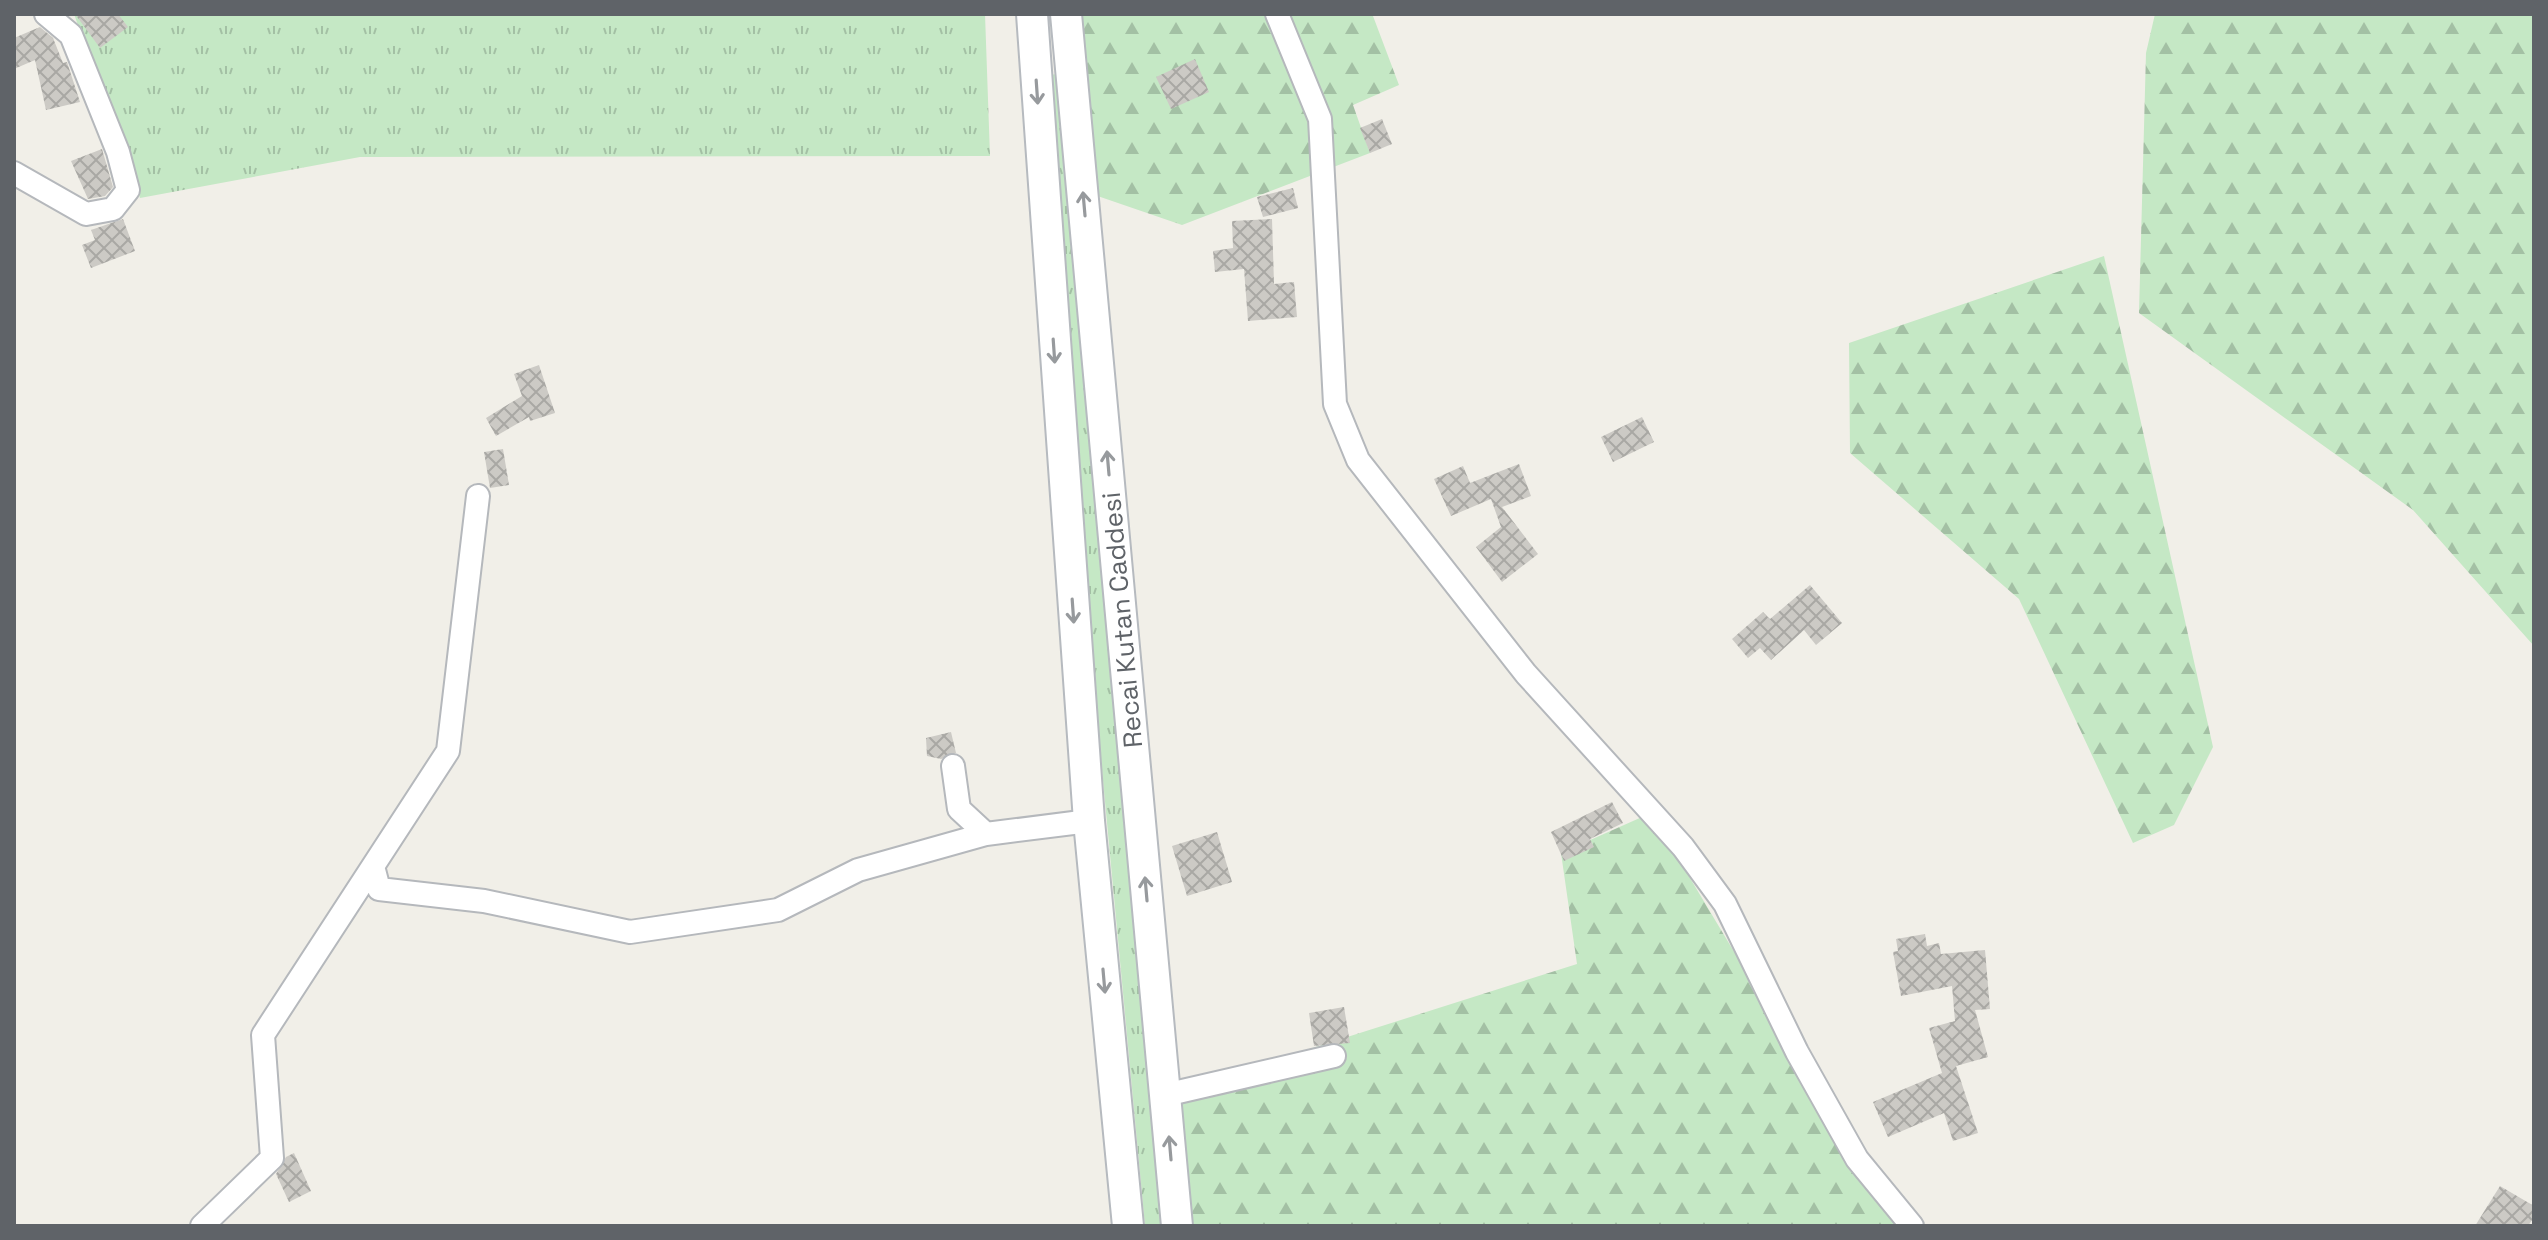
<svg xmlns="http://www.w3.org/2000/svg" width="2548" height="1240" font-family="'Space Grotesk',sans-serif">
	<defs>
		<pattern id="grass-tufts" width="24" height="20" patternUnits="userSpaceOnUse" patternTransform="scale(2)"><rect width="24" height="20" fill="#c5e8c5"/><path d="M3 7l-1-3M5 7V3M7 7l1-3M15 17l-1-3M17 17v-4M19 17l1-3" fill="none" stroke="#a3c0a4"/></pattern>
		<pattern id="forest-firs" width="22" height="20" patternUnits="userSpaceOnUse" patternTransform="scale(2)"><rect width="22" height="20" fill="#c5e8c5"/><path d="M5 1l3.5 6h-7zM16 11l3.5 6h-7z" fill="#a3c0a4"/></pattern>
		<pattern id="building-cross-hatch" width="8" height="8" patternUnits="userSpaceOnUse" patternTransform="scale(2)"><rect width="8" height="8" fill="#cccac5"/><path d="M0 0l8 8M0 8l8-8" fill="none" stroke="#a9a8a4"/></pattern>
	</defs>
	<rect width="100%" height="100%" fill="#f1efe8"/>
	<path fill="url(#grass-tufts)" d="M74,14H985L990,156L360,157L140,198Z
		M1061,74L1163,1226H1145L1091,653L1045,75Z"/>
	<path fill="url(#forest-firs)" d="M1065,14H1377L1373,16L1399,85L1353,105L1370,153L1182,225L1083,191Z
		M2155,14H2534V646L2413,510L2139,313L2146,53Z
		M2104,256L2213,747L2174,825L2133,843L2019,599L1850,453L1849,343Z
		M1651,813L1827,1107L1912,1226H1177L1165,1095L1577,964L1561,853Z"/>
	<path fill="url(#building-cross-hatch)" d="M75,14H118L128,27L100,48Z
		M40,27L53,38L63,63L67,62L80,102L46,110L35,60L14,69V38Z
		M1195,59L1209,92L1171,109L1156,77Z
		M1382,119L1392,144L1370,153L1360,128Z
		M102,149L113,187L105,196L88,199L71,161Z
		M1293,188L1298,208L1263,217L1257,197Z
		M123,219L135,251L91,268L82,245L95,240L91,230Z
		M1272,219L1274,284L1294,282L1297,317L1248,321L1244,269L1215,272L1213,251L1233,248L1232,221Z
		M539,365L555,413L530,421L529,417L496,436L486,418L522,396L514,374Z
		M1642,417L1654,442L1613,462L1601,437Z
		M503,449L509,485L490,488L484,452Z
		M1519,464L1531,496L1502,507L1538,554L1502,582L1476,547L1501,527L1491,499L1451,516L1434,479L1463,466L1470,483Z
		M1810,585L1842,623L1816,645L1804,630L1771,660L1760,648L1748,658L1732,639L1763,612L1770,619Z
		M951,732L956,753L941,759L927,756L926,738Z
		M1612,802L1623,823L1590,839L1594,847L1564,861L1551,832Z
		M1217,832L1232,882L1187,896L1172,846Z
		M1925,934L1927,946L1939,943L1941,954L1985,950L1990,1009L1975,1010L1988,1057L1956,1066L1978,1133L1953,1141L1944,1113L1888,1137L1873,1102L1942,1073L1929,1028L1955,1021L1952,986L1901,996L1893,952L1898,951L1896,939Z
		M1344,1007L1350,1043L1314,1046L1309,1013Z
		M294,1153L311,1191L289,1202L276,1174L286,1157Z
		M2500,1186L2534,1206V1217L2528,1226H2475Z"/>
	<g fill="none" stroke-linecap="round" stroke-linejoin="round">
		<defs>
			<path id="street" d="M1277,14L1320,119L1335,404L1358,460L1526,674L1683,847L1725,904L1797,1052L1857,1159L1912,1226
				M14,173L86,214L113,209L128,190L118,152L71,35L46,14
				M953,766L959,809L986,834L1089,821
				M374,870L379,889L484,901L630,932L778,910L858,870L986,834
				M1165,1095L1334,1056
				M202,1226L272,1158L263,1035L448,751L478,496"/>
			<path id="secondary" d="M1032,14L1089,821L1128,1226
				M1066,14L1177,1226"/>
		</defs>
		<use href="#street" stroke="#b5b8bc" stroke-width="26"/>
		<use href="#secondary" stroke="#b6babf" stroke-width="34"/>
		<use href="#street" stroke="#fff" stroke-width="22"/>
		<use href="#secondary" stroke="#fff" stroke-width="30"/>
	</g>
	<defs><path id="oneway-shaft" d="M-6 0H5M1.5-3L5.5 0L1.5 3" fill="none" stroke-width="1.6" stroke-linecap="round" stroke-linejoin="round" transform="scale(2)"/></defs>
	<g stroke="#979a9d">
		<use href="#oneway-shaft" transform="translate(1037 92) rotate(86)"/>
		<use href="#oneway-shaft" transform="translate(1084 204) rotate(-95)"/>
		<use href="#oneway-shaft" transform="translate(1054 351) rotate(86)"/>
		<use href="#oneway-shaft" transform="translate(1108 463) rotate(-95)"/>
		<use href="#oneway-shaft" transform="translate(1073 611) rotate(86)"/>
		<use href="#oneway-shaft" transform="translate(1146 889) rotate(-95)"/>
		<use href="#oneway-shaft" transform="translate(1104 981) rotate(85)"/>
		<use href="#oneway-shaft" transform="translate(1170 1148) rotate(-95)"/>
	</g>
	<g text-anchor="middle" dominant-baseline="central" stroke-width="7" stroke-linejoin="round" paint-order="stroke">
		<g font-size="26" fill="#5f6368" stroke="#fff">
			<text transform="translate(1122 620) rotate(-95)">Recai Kutan Caddesi</text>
		</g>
	</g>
	<rect width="2548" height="1240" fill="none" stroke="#5f6368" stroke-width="32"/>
</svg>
